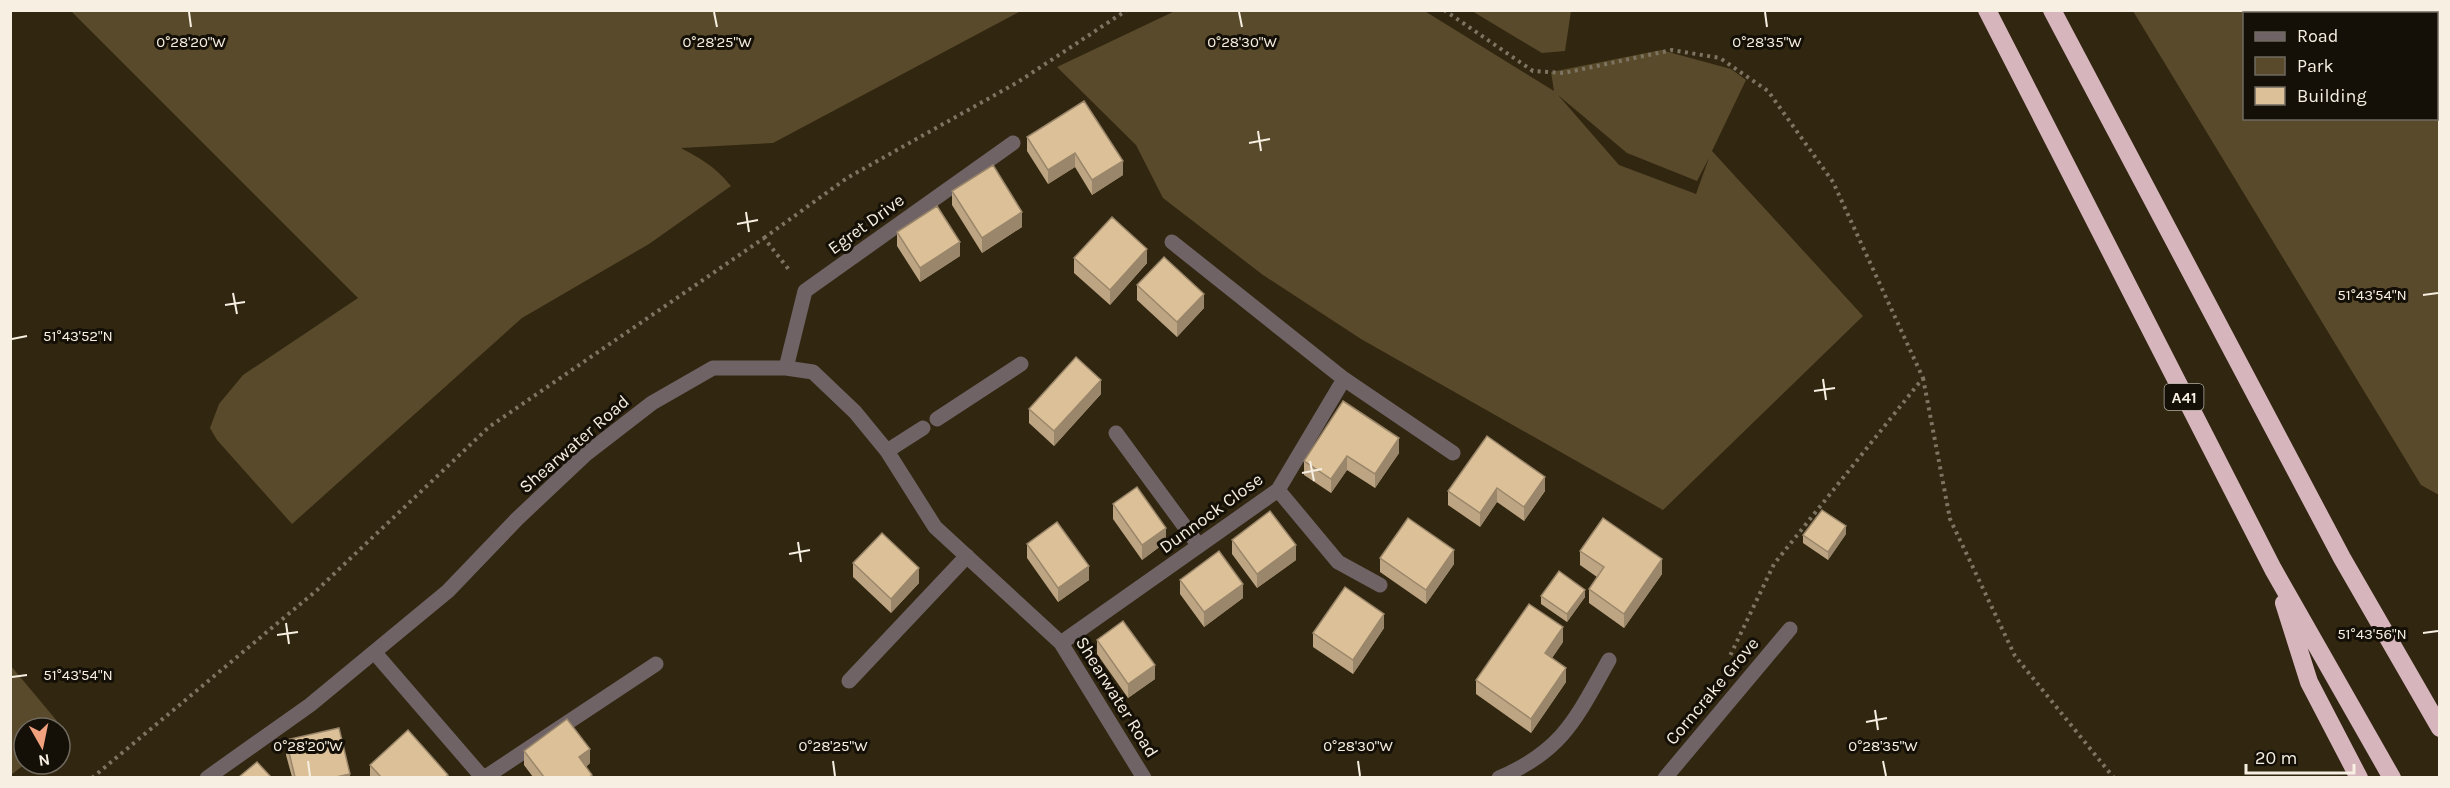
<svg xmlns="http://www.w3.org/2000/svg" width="2450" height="788" font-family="Karla,sans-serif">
	<rect width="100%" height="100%" fill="#312610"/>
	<path fill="#594a2b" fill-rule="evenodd" d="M1423,10L1554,91L1551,72L1661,50L1731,69L1746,80L1712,151L1863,316L1663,510L1361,339L1263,275L1163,198L1136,145L1057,67L1175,11ZM1558,95L1627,153L1697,181L1709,158L1696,194L1619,165Z
		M71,11H1021L773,143L681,148C703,160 714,166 731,186L649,244L522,318L292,524L217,440L210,428L219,404L243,375L358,298Z
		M1472,11H1571L1565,51L1542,53Z
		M2133,11H2439V495L2421,485ZM2244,14H2436V118H2244Z
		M11,666L57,721L54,728H24L25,764L11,775Z"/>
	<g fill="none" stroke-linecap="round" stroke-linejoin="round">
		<path stroke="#7e7462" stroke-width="4" stroke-dasharray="3 4.5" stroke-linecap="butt" d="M1444,10L1533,71L1564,73L1672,50L1720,58L1768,91L1833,182L1923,378L1774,564L1729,658
			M764,238L847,178L1018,82L1127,10
			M1923,378L1950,519L2015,656L2114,778
			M92,778L316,591L489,427L764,238L790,271"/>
		<path stroke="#706366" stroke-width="15" d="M1172,242L1344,379L1453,453
			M786,368L805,291L1013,143
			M937,419L1021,364
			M1116,433L1199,546
			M887,451L923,428
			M1278,490L1338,562L1380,585
			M1061,643L1278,490L1344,379
			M375,653L483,778
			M849,681L967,556
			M207,778L310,705L448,591L517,519L586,454L652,403L713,368H786L813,372L855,412L887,451L935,527L1061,643L1144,778
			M484,778L656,664
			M1499,778C1564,750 1576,718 1609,660
			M1665,778L1790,629"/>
		<path stroke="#d6b5bd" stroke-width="18" d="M1987,10L2273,569L2392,778
			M2052,10L2342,558L2440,728
			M2284,603L2309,682L2359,778"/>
	</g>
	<path fill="#bda583" d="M1027,137L1123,161V175L1092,195L1075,167L1048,184L1027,151Z
		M952,191L1022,227L982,253L952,205Z
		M897,232L960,256L920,282L897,246Z
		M1074,258L1147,263L1110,305L1074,273Z
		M1137,285L1204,308L1177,337L1137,300Z
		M1101,394L1054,446L1029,423V409Z
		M1487,436L1545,491L1524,521L1497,502L1480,527L1448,505V491Z
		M1399,438V453L1375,488L1347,470L1331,493L1304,475V461Z
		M1113,504L1166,542L1142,560L1113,519Z
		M1846,534L1828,560L1803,543V535Z
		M1232,540L1296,560L1257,588L1232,554Z
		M1027,544L1089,580L1058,602L1027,558Z
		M1580,551L1662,574L1624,628L1589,603V589L1597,577L1580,565Z
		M1380,558L1454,564L1426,604L1380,572Z
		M853,563L919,583L891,613L853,577Z
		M1180,580L1243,598L1204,627L1180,594Z
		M1541,596L1585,597L1567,622L1541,604Z
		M1384,628L1353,674L1313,647V633Z
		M1097,640L1155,679L1128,698L1097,654Z
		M1563,642L1552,658L1566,682L1531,733L1476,694V680Z
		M286,740L350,777H292L286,755Z
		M524,751L590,763L586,767L592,777H533L524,765Z
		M370,765L448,777H370Z"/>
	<path fill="#9a866a" d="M1075,153V167L1048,184V170Z
		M1123,161V175L1092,195V180Z
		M1022,212V227L982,253V238Z
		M960,242V256L920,282V268Z
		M1147,249V263L1110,305V290Z
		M1204,294V308L1177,337V322Z
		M1101,380V394L1054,446V431Z
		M1399,438V453L1375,488V474Z
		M1347,456V470L1331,493V479Z
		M1545,477V491L1524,521V507Z
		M1497,488V502L1480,527V513Z
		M1846,526V534L1828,560V552Z
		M1166,528V542L1142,560V545Z
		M1296,545V560L1257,588V574Z
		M1454,550V564L1426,604V590Z
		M1662,559V574L1624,628V614Z
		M1089,566V580L1058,602V588Z
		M919,568V583L891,613V599Z
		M1243,584V598L1204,627V612Z
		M1585,590V597L1567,622V614Z
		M1384,614V628L1353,674V660Z
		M1563,627V642L1545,668V653Z
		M1155,665V679L1128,698V684Z
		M1566,668V682L1531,733V719Z
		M590,749V763L579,772V757Z
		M350,774V777H336Z"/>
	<path fill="#dcc098" stroke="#9a866a" stroke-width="1.5" d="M1084,101L1123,161L1092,180L1075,153L1048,170L1027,137Z
		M993,165L1022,212L982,238L952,191Z
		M937,206L960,242L920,268L897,232Z
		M1112,217L1147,249L1110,290L1074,258Z
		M1164,257L1204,294L1177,322L1137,285Z
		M1076,357L1101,380L1054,431L1029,409Z
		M1343,401L1399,438L1375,474L1347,456L1331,479L1304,461Z
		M1487,436L1545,477L1524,507L1497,488L1480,513L1448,491Z
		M1137,487L1166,528L1142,545L1113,504Z
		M1822,510L1846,526L1828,552L1803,535Z
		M1270,511L1296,545L1257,574L1232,540Z
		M1408,518L1454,550L1426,590L1380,558Z
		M1603,518L1662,559L1624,614L1589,589L1604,567L1580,551Z
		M1057,522L1089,566L1058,588L1027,544Z
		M882,533L919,568L891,599L853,563Z
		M1219,551L1243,584L1204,612L1180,580Z
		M1559,571L1585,590L1567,614L1541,596Z
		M1345,587L1384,614L1353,660L1313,633Z
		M1529,604L1563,627L1545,653L1566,668L1531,719L1476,680Z
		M1123,621L1155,665L1128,684L1097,640Z
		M567,719L590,749L579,757L592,775L589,777H544L524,751Z
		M339,728L350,774L336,777H295L286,740Z
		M408,730L448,775L445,777H381L370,765Z
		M257,762L271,777H239Z"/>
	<path fill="none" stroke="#f6efe2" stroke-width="2" d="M189,12L191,27M714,12L717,27M1239,12L1242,27M1765,12L1767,27M1258,131L1261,151M1249,143L1270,139M746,212L749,232M737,224L758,220M233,293L237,314M2423,295L2438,293M225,305L245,302M12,339L27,336M1823,379L1826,400M1814,391L1835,388M1310,461L1314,481M1302,473L1322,469M798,542L801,562M789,554L810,550M286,623L289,644M2423,633L2438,631M277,635L298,632M12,677L27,675M1875,710L1878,730M1866,722L1887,718M308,761L310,776M833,761L835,776M1358,761L1360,776M1883,761L1886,776"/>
	<g text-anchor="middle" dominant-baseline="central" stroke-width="6" stroke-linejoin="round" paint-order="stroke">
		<rect fill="#151007" stroke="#b2aca0" stroke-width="1.5" x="2164.5" y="384" width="39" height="26" rx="4.5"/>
		<g font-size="16" font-weight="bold" fill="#f6efe2">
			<text x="2184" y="397">A41</text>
		</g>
		<g font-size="18" fill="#f6efe2" stroke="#151007">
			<text transform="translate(866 224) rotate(-36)">Egret Drive</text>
			<text transform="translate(574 444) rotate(-41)">Shearwater Road</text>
			<text transform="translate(1211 513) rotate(-36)">Dunnock Close</text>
			<text transform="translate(1712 691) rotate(-50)">Corncrake Grove</text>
			<text transform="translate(1117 697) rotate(58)">Shearwater Road</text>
		</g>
	</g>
	<g font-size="15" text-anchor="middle" fill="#f6efe2" stroke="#151007" stroke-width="6" stroke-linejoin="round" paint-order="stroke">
		<text x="191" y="47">0°28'20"W</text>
		<text x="717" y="47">0°28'25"W</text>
		<text x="1767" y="47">0°28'35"W</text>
		<text x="1242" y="47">0°28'30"W</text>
		<text x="2372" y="300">51°43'54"N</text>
		<text x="78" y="341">51°43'52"N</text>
		<text x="2372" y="639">51°43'56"N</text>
		<text x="78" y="680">51°43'54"N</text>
		<text x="308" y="751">0°28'20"W</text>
		<text x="833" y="751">0°28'25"W</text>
		<text x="1358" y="751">0°28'30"W</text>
		<text x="1883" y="751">0°28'35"W</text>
	</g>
	<rect width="2450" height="788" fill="none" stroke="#f6efe2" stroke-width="24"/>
	<rect x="2243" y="12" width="195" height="108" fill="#151007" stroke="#6f695f" stroke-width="1.5"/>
	<rect x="2255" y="32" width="30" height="9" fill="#706366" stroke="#6f695f" stroke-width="1.5"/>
	<text x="2297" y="42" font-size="18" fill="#f6efe2">Road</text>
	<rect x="2255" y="57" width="30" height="18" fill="#594a2b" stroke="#6f695f" stroke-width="1.5"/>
	<text x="2297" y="72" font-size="18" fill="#f6efe2">Park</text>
	<rect x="2255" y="87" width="30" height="18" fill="#dcc098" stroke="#6f695f" stroke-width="1.5"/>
	<text x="2297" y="102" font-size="18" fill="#f6efe2">Building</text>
	<g transform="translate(42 746) rotate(171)"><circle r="28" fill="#151007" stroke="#6f695f" stroke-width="1.5"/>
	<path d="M0-4.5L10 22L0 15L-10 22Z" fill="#f2a17e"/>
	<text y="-9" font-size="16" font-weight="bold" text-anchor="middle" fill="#f6efe2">N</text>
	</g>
	<path d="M2246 764v9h108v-9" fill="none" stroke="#f6efe2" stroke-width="3"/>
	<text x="2255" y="764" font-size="18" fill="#f6efe2" stroke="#151007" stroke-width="4.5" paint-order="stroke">20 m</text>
</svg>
